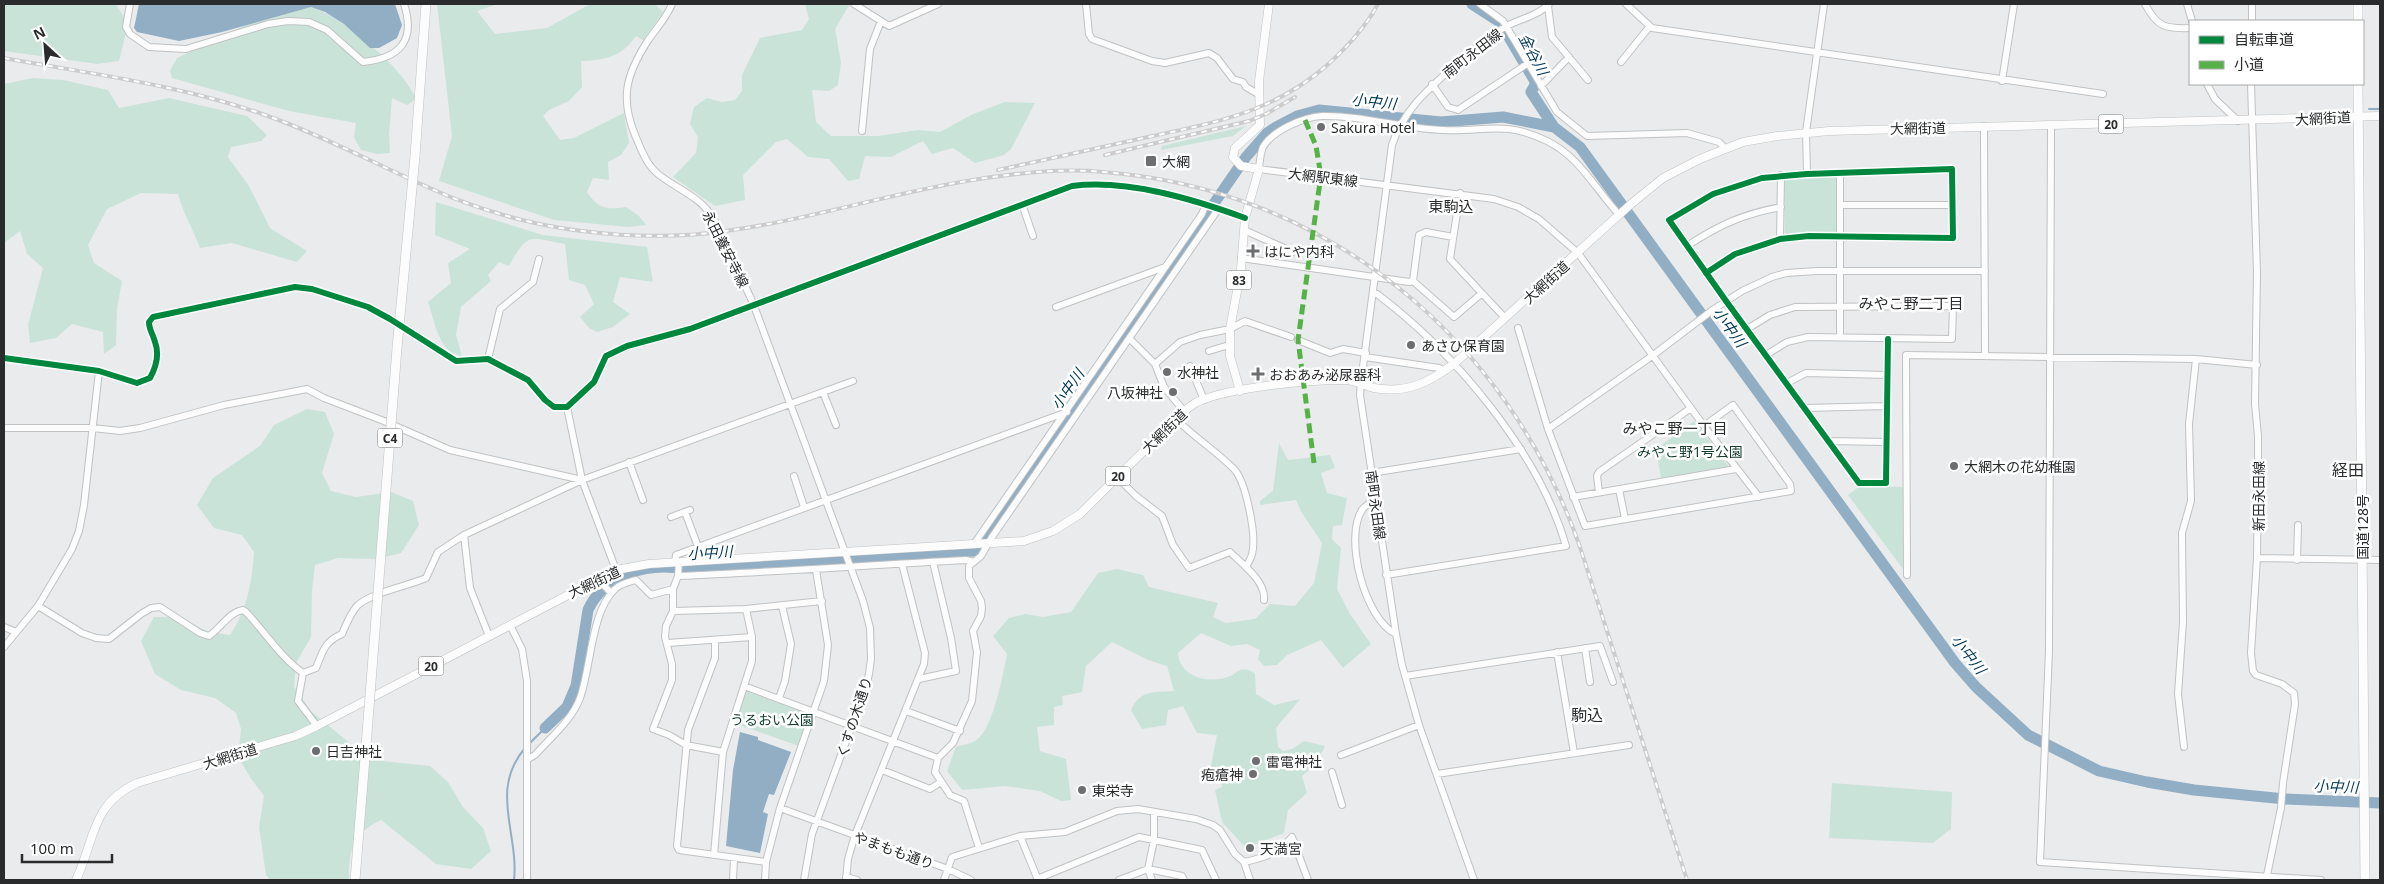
<svg xmlns="http://www.w3.org/2000/svg" width="2384" height="884" font-family="'Noto Sans','Noto Sans JP',sans-serif">
	<rect width="100%" height="100%" fill="#e9ebed"/>
	<path fill="#cae3d9" d="M4,4H116L128,24L119,61L97,64L4,51Z
		M437,4H498L477,11L495,34L547,28L590,4H655L663,12L643,40L636,36C621,57 606,60 581,61L582,87L569,101L549,110L543,116L560,140L574,138L624,113L629,143L621,155L608,162L609,180L593,178L587,192C598,209 608,210 626,207L639,216L646,225L628,227L554,220L439,181L452,136Z
		M805,4H850L835,29L841,62L838,85L829,91L812,90L816,122L831,136H878L918,130L940,132L973,114L1005,102L1035,103L1011,149L1004,155L975,163L953,148L932,154L923,141L891,157L865,156L859,179L848,181L829,159L808,157L787,139L776,142L743,175L745,200L715,206L673,177L696,153L698,137L690,124L694,107L707,98L722,102L735,100L742,91V75L760,38L802,30L809,19Z
		M311,7C344,18 403,67 416,99L407,105L392,98L389,134L390,153L377,154L361,150L354,137L356,123L289,111L172,78L170,71L177,58L269,14Z
		M33,78L63,80L108,90L119,108L169,98L247,116L267,135L261,141L231,147L228,157L249,186L270,228L307,251L297,262L232,243L200,248C193,229 183,213 178,194L141,193L107,209L88,245L94,263L122,281L117,309L116,345L104,354L103,332L72,324L56,338L30,343L28,325L43,268L27,254L20,231L4,243V84Z
		M1246,126L1233,136L1161,150L1162,146Z
		M1837,176L1838,233L1785,234L1784,177Z
		M436,202L543,235L647,247L653,282L620,277L613,302L630,314L613,327L597,332L589,328L580,317L594,304L585,285L569,280L565,244C528,237 528,232 509,266L499,262L488,275L491,281L461,307L456,335L462,356C438,352 435,322 428,302L451,283L448,263L470,249L435,235Z
		M307,409L325,412L334,434L322,473L331,491L356,497L391,492L413,501L419,525L401,553L377,559L338,558L315,565L312,590L311,637L296,663L294,687L312,712L352,745L382,761L430,766L448,782L463,807L483,828L491,851L471,869L436,864L381,820C352,834 349,850 349,880H270L266,875L259,827L264,796L250,777L238,757L241,729L236,713L215,698L181,690L155,674L141,641L154,617H178L209,632L230,635C247,610 252,582 254,552L242,535L214,528L197,505L213,478L260,446L274,425Z
		M1694,421L1730,468L1661,478L1656,449Z
		M1279,443L1288,460L1330,455L1335,468L1321,473L1327,493L1347,498L1342,525L1333,526L1332,539L1341,548L1337,589L1350,614L1371,644L1343,668L1321,640L1287,655L1277,665L1264,666L1258,659L1260,650L1247,644L1231,646L1201,633L1178,653C1179,677 1210,685 1230,676C1234,675 1237,671 1240,670C1246,668 1251,670 1255,674L1256,694L1274,705L1300,699L1276,728L1278,747L1283,751L1292,749L1304,741L1325,746L1317,763L1302,776L1307,793L1288,810L1284,833L1246,848L1222,822L1215,790L1222,787L1220,779L1215,780L1211,766L1217,735L1197,733L1183,706L1168,710L1166,725L1142,729L1131,710C1141,689 1153,693 1174,691L1167,666L1148,660L1112,642L1086,666L1082,692L1062,696L1063,705L1054,707V725L1037,727L1040,751L1066,759L1071,800L1061,801L1040,791L1005,786L962,790L947,771L956,747C962,745 970,744 975,741C993,731 1003,674 1007,654L993,636L1009,618L1025,614L1043,617L1071,612L1098,573L1117,569L1143,575L1149,587L1218,603L1213,617L1226,623L1255,619L1270,604L1295,606L1314,583L1322,543L1302,513L1296,500L1260,505V501L1273,491Z
		M1860,486L1903,487V569L1848,495Z
		M745,691L810,714L799,746L733,723Z
		M1832,783L1952,792L1951,829L1933,843L1829,838Z"/>
	<path fill="#91aec4" d="M139,4H395L402,25L397,38L379,48H370L344,24L325,12L311,7L222,32L179,41L137,32L134,28Z
		M740,732L758,737V740L791,752L774,795L769,794L763,812L768,814L760,853L726,846L733,770Z"/>
	<g fill="none" stroke-linecap="round" stroke-linejoin="round">
		<path stroke="#91aec4" stroke-width="2" d="M2369,109H2380
			M530,743L545,728
			M514,880C519,833 489,790 525,748"/>
		<path stroke="#91aec4" stroke-width="11" d="M1472,4L1500,22L1536,83L1531,92L1554,127
			M545,728L567,707L576,686L588,610C604,575 647,562 684,569L974,551L1246,157L1267,133L1276,127L1297,116L1319,110L1441,122L1503,117L1554,127L1580,147L1955,663L1976,687L2028,735L2099,771L2147,782L2194,790L2285,799L2380,803"/>
		<defs>
			<path id="minor" d="M130,4L126,27L130,34L149,47L186,49L268,24L288,21L309,22L327,30L363,62C400,58 416,41 404,4
				M672,4C666,19 656,28 647,42C626,75 620,98 635,135C641,149 646,164 658,174C678,190 700,196 714,219L753,303L863,601L870,628L871,659L869,674L865,690L812,834L804,880
				M854,4L889,26L938,4
				M1086,4L1089,34L1092,39L1152,61L1165,63L1209,53L1217,58L1233,79L1243,82L1246,87L1258,94
				M1480,4L1503,21L1557,112L1587,136L1687,133L1719,142L1725,148
				M1626,4L1652,28L2103,94
				M2145,4C2157,27 2165,29 2190,28
				M2187,4L2192,21
				M1548,6L1552,37L1588,80
				M2252,21V4
				M1621,62L1650,26
				M2002,81L2014,4
				M1432,84L1448,107L1458,110L1527,64
				M2207,84L2215,99L2238,121
				M2251,84L2257,272L2255,404L2258,436V486L2257,558L2251,653L2253,671L2256,675L2282,684L2294,693L2295,704L2283,783L2281,808L2266,880
				M1541,86L1569,57
				M1984,126L1985,355
				M2051,126L2049,651L2040,862L2321,880
				M862,131L870,49L881,21
				M1807,174L1806,132L1824,4
				M1460,193L1450,259L1505,318
				M1022,204L1033,236
				M1840,205H1953
				M1615,210C1593,185 1578,156 1547,141C1504,120 1486,132 1443,130C1403,129 1363,115 1322,116C1304,117 1273,130 1263,147C1260,154 1260,161 1259,169L1494,199L1518,207L1539,219L1578,253L1704,426L1759,497
				M1244,230L1293,252
				M1453,237L1426,232L1419,235L1413,281L1454,317L1481,294
				M1780,239L1781,175
				M1687,246C1719,225 1743,214 1781,207
				M1241,258L1409,282L1413,281
				M1706,273L1735,254L1780,239L1809,236L1953,238L1952,169L1807,174L1762,178L1713,194L1669,220L1726,301L1859,483H1886L1888,339
				M1373,293L1377,294C1454,352 1539,452 1566,546L1386,575
				M1056,307L1165,267
				M1518,328L1548,429L1585,526L1791,491L1790,484L1733,405L1704,426
				M1747,329L1770,315L1795,307L1953,306L1952,339L1808,337L1787,342L1766,355
				M1840,338V173
				M1130,339L1155,364L1164,387L1184,411
				M1298,340L1330,353L1343,349L1366,353
				M1209,351L1229,345
				M1365,357L1439,368L1445,371
				M4,358L99,371L137,383L150,378C156,367 160,355 155,342C153,334 149,330 149,322L153,317L295,287L312,289L368,307L390,319L456,361L488,359L528,380L545,400L554,407H567L594,382L606,356L627,346L690,329L1072,186C1127,179 1193,199 1245,218
				M488,359L500,309L533,282L539,259
				M1155,364L1180,342L1200,335L1230,329L1245,321L1291,337
				M1190,366L1204,400
				M1787,383L1806,373L1888,375
				M823,392L836,425
				M567,407L582,480L616,570
				M1804,408L1887,406
				M1176,419C1194,437 1216,451 1234,469C1246,482 1257,536 1252,554C1251,559 1248,563 1246,567
				M4,428H93L120,431L140,428L224,405L307,389L324,398L384,421L450,450L582,480
				M1548,429L1652,356L1714,309L1742,291L1772,277L1786,273L1817,271H1985
				M1829,441L1886,442
				M629,462L643,500
				M1371,473L1521,449
				M794,476L804,507
				M1117,477L1136,496L1162,516L1173,545L1189,568L1230,552C1242,564 1266,581 1264,600
				M1619,489L1625,519
				M1599,492L1597,476L1599,472L1691,408
				M1573,497L1736,469
				M1375,501C1370,503 1365,505 1362,510C1344,537 1364,619 1396,634
				M685,512L703,560
				M671,517L690,510
				M464,535L470,588L489,636
				M974,544L1202,214L1206,204
				M2257,558L2380,560
				M2297,560L2298,525
				M675,562L676,555L1067,412
				M679,562L678,576L673,589V611L666,626L665,637L672,664V680L653,729L669,735L686,745L723,752
				M1907,575L1906,355L2196,359L2257,365
				M678,576C774,572 870,565 966,560L974,562
				M598,579L611,593
				M38,606L82,633L96,638L109,639L141,614L151,608L160,607L200,633L209,636C221,628 229,612 243,610L246,612C265,632 281,658 303,673
				M673,611L746,609L822,601
				M510,625L522,649L527,681V880
				M4,627L16,632
				M715,640V658L688,730L677,846L679,850L766,862
				M668,643L752,637
				M4,647L38,606L72,549L79,531L84,505L99,371
				M1585,648L1590,682
				M1557,652L1574,753
				M303,673L316,668C323,651 324,642 342,634C346,625 350,614 357,606C370,593 408,586 426,578L438,552L464,535L582,480L853,381
				M303,673L298,701L317,726
				M1405,676L1600,646L1613,682
				M919,679L956,671L951,638L933,562
				M744,686L938,758
				M779,698L785,681L791,644L782,606
				M906,711L960,731
				M2184,747L2178,694L2183,622L2182,533L2191,501L2189,424L2196,359
				M1341,755L1419,725
				M528,759L535,755C550,738 572,720 580,698C591,668 591,611 615,589C620,584 629,582 636,580L651,595L673,589
				M882,770L930,789L941,782
				M1332,772L1342,805
				M1437,774L1629,745
				M780,808L948,869L971,880
				M1020,836L1038,880
				M1292,837L1308,880
				M979,848L964,801L950,795L935,772L938,758L953,743L972,701L977,652L973,631L981,616L982,608L981,601L969,578V566L981,556L992,537L1219,208
				M714,855L723,752L752,661V637L746,609
				M1244,862C1264,858 1279,853 1292,837
				M846,877L857,880
				M1037,879L1139,837L1202,850L1216,880
				M733,880L734,858
				M765,880L766,862L780,808L824,681L828,645L816,570
				M846,880L848,859L855,835L924,664L925,653L902,564
				M944,880L952,857L1020,836L1065,832L1117,811L1138,809L1196,819L1213,825L1220,830L1235,854L1244,862L1250,880
				M1119,880L1148,869L1182,876L1184,880
				M1152,880L1148,869L1154,840V812
				M1474,880L1419,725L1402,665L1396,634L1360,395L1361,382L1392,145C1403,111 1427,90 1453,67C1470,53 1486,38 1505,27C1519,19 1538,16 1549,4"/>
			<path id="major" d="M1240,391L1230,356V329L1241,269L1245,218L1259,169L1241,166L1233,157L1235,148L1260,125L1259,81L1269,4
				M76,880C95,840 91,804 137,783L295,736L317,726L616,570L649,564L1024,541L1053,531L1080,514L1176,419C1183,413 1189,406 1197,402C1231,387 1307,380 1345,380C1356,380 1364,386 1374,388C1407,394 1430,382 1455,363L1631,204L1663,178L1700,159L1743,142L1777,136L1829,131L2380,116"/>
			<path id="highway" d="M2358,4V21
				M2358,84L2365,880
				M415,156L426,4
				M355,880L368,721"/>
		</defs>
		<use href="#minor" stroke="#c0c2c3" stroke-width="8"/>
		<use href="#major" stroke="#c0c2c3" stroke-width="9"/>
		<use href="#highway" stroke="#c0c2c3" stroke-width="10"/>
		<use href="#minor" stroke="#fcfcfc" stroke-width="6"/>
		<use href="#major" stroke="#fcfcfc" stroke-width="8"/>
		<use href="#highway" stroke="#fcfcfc" stroke-width="9"/>
		<defs>
			<path id="rail" d="M4,58C91,74 181,85 265,115C330,138 390,172 453,198C494,214 539,226 582,231C630,237 678,238 725,231C810,220 893,192 979,179C1020,173 1061,168 1103,172C1327,189 1507,338 1580,547L1687,880
				M1105,155L1249,121L1266,114L1295,97
				M998,170C1045,160 1092,149 1139,139C1218,122 1282,112 1341,52C1355,38 1369,21 1378,4"/>
		</defs>
		<use href="#rail" stroke="#cccccd" stroke-width="4"/>
		<use href="#rail" stroke="#fff" stroke-width="2" stroke-dasharray="5.5" stroke-linecap="butt"/>
		<defs>
			<path id="highway-bridge" d="M368,721L397,348L415,156"/>
		</defs>
		<use href="#highway-bridge" stroke="#c0c2c3" stroke-width="10" stroke-linecap="butt"/>
		<use href="#highway-bridge" stroke="#fcfcfc" stroke-width="9"/>
		<path stroke="#56b246" stroke-width="5" stroke-dasharray="10 5" stroke-linecap="butt" d="M1305,120L1316,146L1320,170
			M1314,463L1298,340L1320,182"/>
		<defs>
			<path id="cycleway" d="M1706,273L1735,254L1780,239L1809,236L1953,238L1952,169L1807,174L1762,178L1713,194L1669,220L1726,301L1859,483H1886L1888,339
				M4,358L99,371L137,383L150,378C156,367 160,355 155,342C153,334 149,330 149,322L153,317L295,287L312,289L368,307L390,319L456,361L488,359L528,380L545,400L554,407H567L594,382L606,356L627,346L690,329L1072,186C1127,179 1193,199 1245,218"/>
		</defs>
		<use href="#cycleway" stroke="#fff" stroke-width="9"/>
		<use href="#cycleway" stroke="#00873e" stroke-width="6"/>
	</g>
	<g fill="#6c6e70" stroke="#fff" stroke-width="2">
		<circle cx="1321" cy="127" r="5"/>
		<rect x="1145" y="155" width="12" height="12" rx="2.5"/>
		<path d="M1250.5 243.5h5v5h5v5h-5v5h-5v-5h-5v-5h5z"/>
		<circle cx="1411" cy="345" r="5"/>
		<circle cx="1167" cy="372" r="5"/>
		<path d="M1255.5 366.5h5v5h5v5h-5v5h-5v-5h-5v-5h5z"/>
		<circle cx="1173" cy="392" r="5"/>
		<circle cx="1954" cy="466" r="5"/>
		<circle cx="316" cy="751" r="5"/>
		<circle cx="1256" cy="761" r="5"/>
		<circle cx="1253" cy="774" r="5"/>
		<circle cx="1082" cy="790" r="5"/>
		<circle cx="1250" cy="848" r="5"/>
	</g>
	<g text-anchor="middle" dominant-baseline="central" stroke-width="5" stroke-linejoin="round" paint-order="stroke">
		<g fill="#fff" stroke="#696b6b" stroke-width="1">
			<rect x="2098.5" y="114.5" width="25" height="19" rx="4"/>
			<rect x="1226.5" y="270.5" width="25" height="19" rx="4"/>
			<rect x="377.5" y="428.5" width="25" height="19" rx="4"/>
			<rect x="1105.5" y="466.5" width="25" height="19" rx="4"/>
			<rect x="418.5" y="656.5" width="25" height="19" rx="4"/>
		</g>
		<g font-size="12" font-weight="bold" fill="#292b2c">
			<text x="2111" y="124">20</text>
			<text x="1239" y="280">83</text>
			<text x="390" y="438">C4</text>
			<text x="1118" y="476">20</text>
			<text x="431" y="666">20</text>
		</g>
		<g font-size="14" fill="#292b2c" stroke="#fff">
			<text transform="translate(1472 53) rotate(-38)">南町永田線</text>
			<text transform="translate(2323 118) rotate(-3)">大網街道</text>
			<text transform="translate(1918 128) rotate(-1)">大網街道</text>
			<text transform="translate(1323 177) rotate(7)">大網駅東線</text>
			<text transform="translate(726 249) rotate(63)">永田養安寺線</text>
			<text transform="translate(1546 282) rotate(-42)">大網街道</text>
			<text transform="translate(1164 431) rotate(-44)">大網街道</text>
			<text transform="translate(2258 496) rotate(-90)">新田永田線</text>
			<text transform="translate(1376 505) rotate(82)">南町永田線</text>
			<text transform="translate(2362 527) rotate(-90)">国道128号</text>
			<text transform="translate(594 582) rotate(-25)">大網街道</text>
			<text transform="translate(854 717) rotate(-72)">くすの木通り</text>
			<text transform="translate(230 756) rotate(-17)">大網街道</text>
			<text transform="translate(894 850) rotate(20)">やまもも通り</text>
		</g>
		<g font-size="14" fill="#292b2c" stroke="#fff" text-anchor="start">
			<text x="1331" y="127">Sakura Hotel</text>
			<text x="1162" y="161">大網</text>
			<text x="1264" y="251">はにや内科</text>
			<text x="1421" y="345">あさひ保育園</text>
			<text x="1177" y="372">水神社</text>
			<text x="1269" y="374">おおあみ泌尿器科</text>
			<text x="1163" y="392" text-anchor="end">八坂神社</text>
			<text x="1964" y="466">大網木の花幼稚園</text>
			<text x="326" y="751">日吉神社</text>
			<text x="1266" y="761">雷電神社</text>
			<text x="1243" y="774" text-anchor="end">疱瘡神</text>
			<text x="1092" y="790">東栄寺</text>
			<text x="1260" y="848">天満宮</text>
		</g>
		<g font-size="14" fill="#133e2e" stroke="#fff">
			<text x="1690" y="451">みやこ野1号公園</text>
			<text x="772" y="719">うるおい公園</text>
		</g>
		<g font-size="15" font-style="italic" fill="#033958" stroke="#fff">
			<text transform="translate(1534 54) rotate(62)">金谷川</text>
			<text transform="translate(1374 101) rotate(6)">小中川</text>
			<text transform="translate(1730 327) rotate(54)">小中川</text>
			<text transform="translate(1067 389) rotate(-55)">小中川</text>
			<text transform="translate(710 552) rotate(-3)">小中川</text>
			<text transform="translate(1969 654) rotate(52)">小中川</text>
			<text transform="translate(2336 786) rotate(2)">小中川</text>
		</g>
		<g font-size="15" fill="#292b2c" stroke="#fff">
			<text x="1451" y="206">東駒込</text>
			<text x="1911" y="303">みやこ野二丁目</text>
			<text x="1675" y="428">みやこ野一丁目</text>
		</g>
		<g font-size="16" fill="#292b2c" stroke="#fff">
			<text x="2348" y="470">経田</text>
			<text x="1587" y="715">駒込</text>
		</g>
	</g>
	<rect width="2384" height="884" fill="none" stroke="#292b2c" stroke-width="10"/>
	<rect x="2189" y="20" width="175" height="65" fill="#ffffff" stroke="#a9aaab"/>
	<rect x="2199" y="36" width="25" height="8" fill="#00873e" stroke="#a9aaab"/>
	<text x="2234" y="45" font-size="15" fill="#292b2c">自転車道</text>
	<rect x="2199" y="61" width="25" height="8" fill="#56b246" stroke="#a9aaab"/>
	<text x="2234" y="70" font-size="15" fill="#292b2c">小道</text>
	<g transform="translate(45 45) rotate(334)" stroke="#ffffff" stroke-width="4" paint-order="stroke">
	<path d="M0-4L9 19L0 12L-9 19Z" fill="#292b2c"/>
	<text y="-8" font-size="14" font-weight="bold" text-anchor="middle" fill="#292b2c">N</text>
	</g>
	<path d="M22 854v8h90v-8" fill="none" stroke="#292b2c" stroke-width="2.5"/>
	<text x="30" y="854" font-size="15" fill="#292b2c" stroke="#ffffff" stroke-width="4" paint-order="stroke">100 m</text>
</svg>
